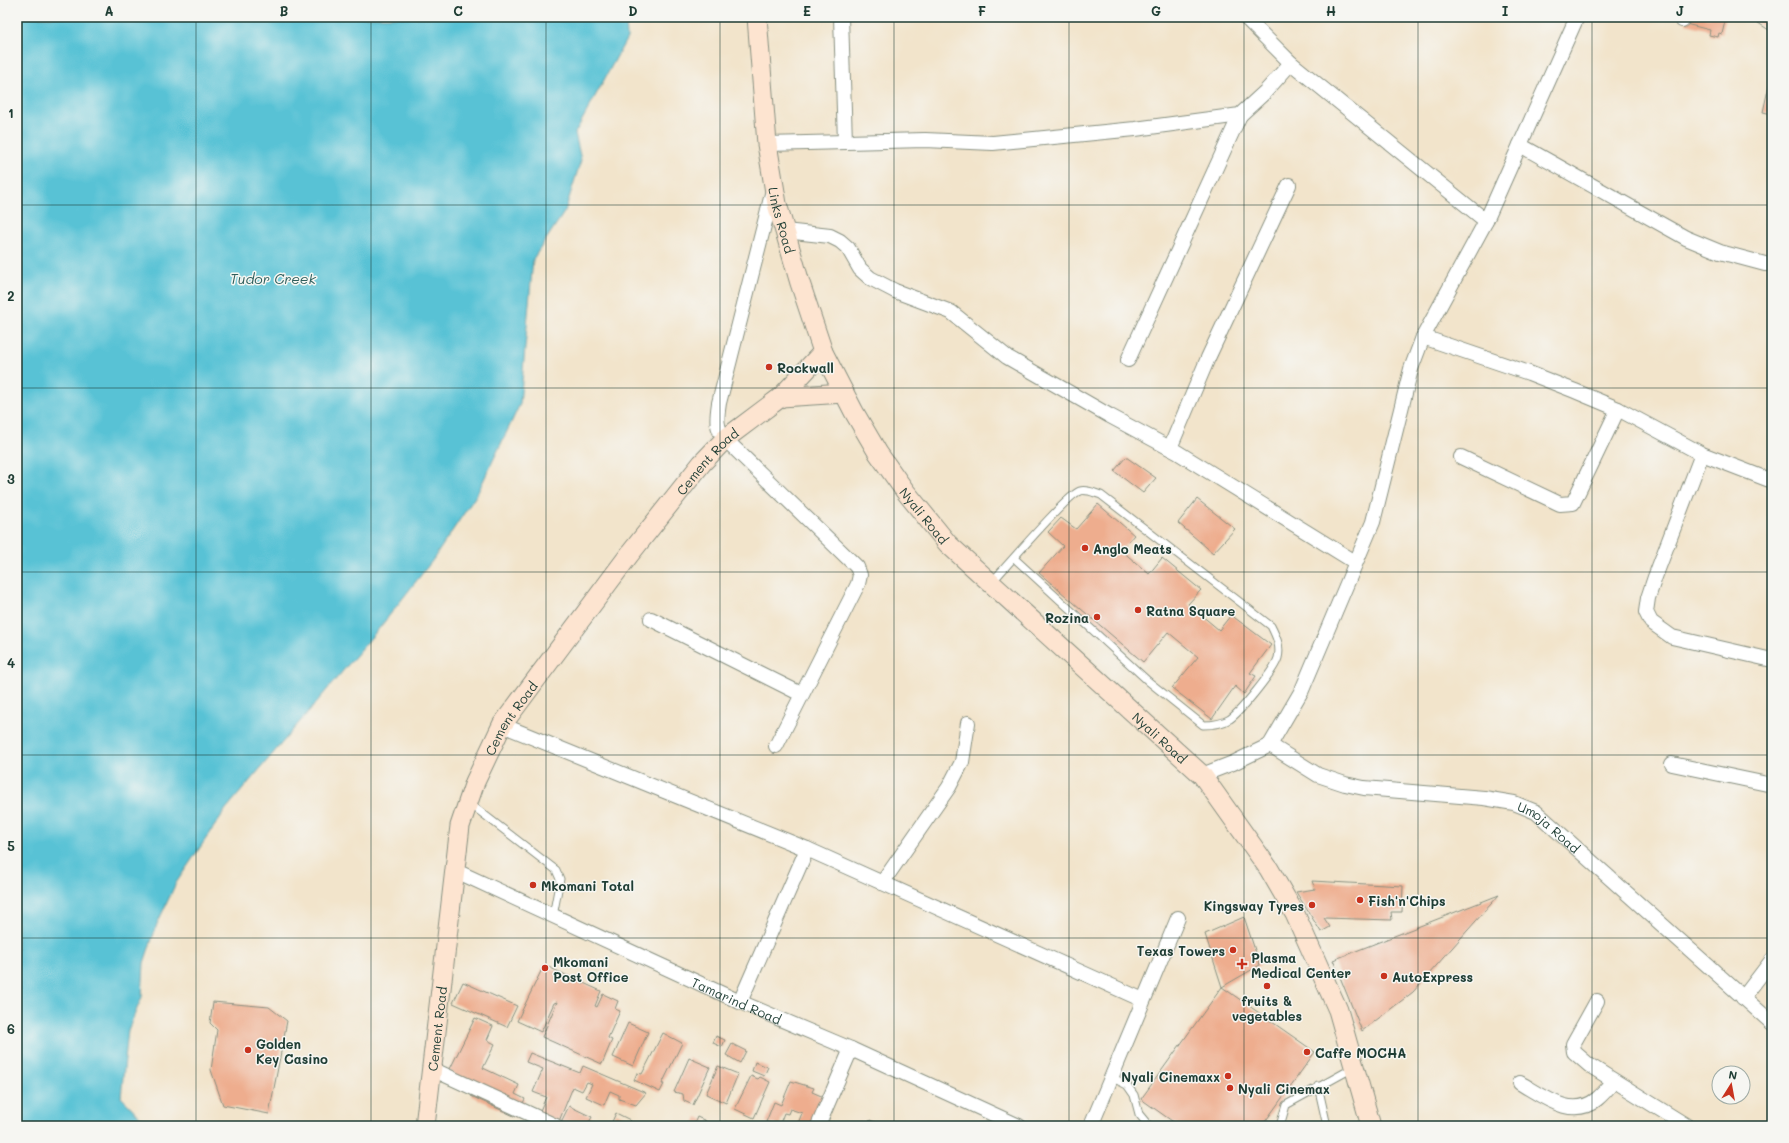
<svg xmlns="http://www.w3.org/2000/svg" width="1789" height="1143" font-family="Mali,sans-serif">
	<rect width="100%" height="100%" fill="#f6f6f2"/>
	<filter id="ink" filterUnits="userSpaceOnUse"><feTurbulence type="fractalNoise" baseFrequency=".025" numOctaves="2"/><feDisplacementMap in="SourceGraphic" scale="8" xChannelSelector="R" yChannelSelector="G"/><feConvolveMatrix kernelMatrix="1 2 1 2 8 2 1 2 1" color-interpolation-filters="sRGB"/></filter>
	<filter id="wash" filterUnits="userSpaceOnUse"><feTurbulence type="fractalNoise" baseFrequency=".012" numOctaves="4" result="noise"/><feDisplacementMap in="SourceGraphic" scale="16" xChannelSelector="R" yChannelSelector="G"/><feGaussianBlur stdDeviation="0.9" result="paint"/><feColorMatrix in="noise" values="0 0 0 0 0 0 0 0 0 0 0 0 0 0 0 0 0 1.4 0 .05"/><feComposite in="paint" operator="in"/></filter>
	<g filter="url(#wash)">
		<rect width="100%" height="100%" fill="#f2e4cb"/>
		<path fill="#59c2d5" stroke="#3c8084" d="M17,17H626L627,38L575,133L581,160L565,211L533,259L520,404L477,494L432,561L381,626L226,809L176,883L157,924L144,963L142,997L128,1030L121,1097L149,1126H17Z"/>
		<g id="blocks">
			<path fill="#eead8e" d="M1688,17H1726L1722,34L1719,33L1718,37L1709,35L1710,30L1686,24Z
				M1749,17H1772V32Z
				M1769,85L1772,86V114L1763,112Z
				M1126,457L1156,478L1143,493L1114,471Z
				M1197,499L1235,529L1213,553L1178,523Z
				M1098,504L1134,535L1121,550L1149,574L1162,558L1201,590L1188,604L1219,630L1231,615L1271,645L1250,673L1256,676L1244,694L1235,686L1212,719L1172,688L1198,657L1168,632L1143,662L1039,573L1063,546L1048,532L1061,518L1076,529Z
				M1312,881L1403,886L1402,912H1391L1392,920L1324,918L1330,927L1321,932L1296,892L1315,889Z
				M1499,895L1413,992L1362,1031L1333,960Z
				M1244,917L1260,965L1222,987L1205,934Z
				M544,965L601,991L595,1006L597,1007L603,994L618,1001L615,1009L620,1011L608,1038L612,1040L602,1064L542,1037L557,1002L554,1003L541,1032L517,1021Z
				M463,982L517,1006L507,1027L453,1003Z
				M1222,987L1315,1052L1262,1126H1179L1141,1099Z
				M213,1002L269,1007L287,1021L269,1114L223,1105L211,1070L217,1030L210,1023Z
				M475,1018L493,1026L487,1040L495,1044L483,1068L519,1085L515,1094L525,1099L516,1117L471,1096L474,1089L449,1071Z
				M628,1023L648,1032L633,1066L613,1057Z
				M663,1033L682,1043L662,1084H664L660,1092L634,1080L637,1073L642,1074Z
				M716,1036L725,1040L722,1047L713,1043Z
				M732,1044L746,1051L740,1063L726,1055Z
				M530,1053L580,1073L583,1066L646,1093L636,1105L619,1099V1095L610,1091L604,1105L586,1097L592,1084L587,1082L582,1091L573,1087L557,1126L535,1122L546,1097L533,1092L543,1069L526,1062Z
				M689,1058L710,1067L693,1105L684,1101L683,1094L674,1092Z
				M755,1062L768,1067L764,1076L752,1071Z
				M718,1066L738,1074L726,1103L706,1094Z
				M751,1076L758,1079L760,1077L770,1082L754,1118L735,1109Z
				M791,1081L814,1088L812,1092L826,1098L815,1126H797L802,1113L790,1109L788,1114L784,1113L779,1126L766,1122L774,1102L781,1105Z
				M569,1106L592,1117L587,1126H565L560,1124Z
				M616,1113L630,1120L628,1126H610Z
				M697,1117L706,1121L703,1126H693Z
				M870,1120L883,1126H856L859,1121L868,1125Z"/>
		</g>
	</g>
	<g filter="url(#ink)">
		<use href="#blocks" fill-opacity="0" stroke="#889080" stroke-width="1"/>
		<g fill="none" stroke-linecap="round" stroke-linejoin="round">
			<defs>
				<path id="service" d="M992,582C1004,569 1069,493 1080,491C1087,489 1094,493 1101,495L1271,626C1276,636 1281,646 1278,658C1274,671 1241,711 1230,719C1222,724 1212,725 1203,725L1148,681L1014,558
					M469,803L556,870L560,879L553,916
					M1111,1077L1127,1085L1134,1095L1139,1114L1149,1126
					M1318,1086L1327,1126
					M1280,1126L1286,1105L1353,1068"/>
				<g id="minor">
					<path d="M841,17L845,142"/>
					<path d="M1245,17L1291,63L1486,221"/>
					<path d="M1682,20L1683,17"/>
					<path d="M767,144L925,140L993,143L1135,129L1240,115L1265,92L1291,63"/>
					<path d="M1520,145L1686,238L1720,252L1765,264H1772"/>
					<path d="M773,190L719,403C717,417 715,427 725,439L857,567L860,575L858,584L776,746"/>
					<path d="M785,231L830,236L840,241L848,248L860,269L870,278L895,291L951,312L1007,357L1110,416L1177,452L1355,562"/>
					<path d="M1423,337L1529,373L1575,391L1618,409L1702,454L1772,481"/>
					<path d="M1128,360L1240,115"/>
					<path d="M1170,448L1208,358L1289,185"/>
					<path d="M1702,454L1655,577L1648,598L1646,612L1651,622L1672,637L1772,660"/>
					<path d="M1461,457L1560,504L1573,503L1618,409"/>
					<path d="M651,619L801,694"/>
					<path d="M502,725L807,849L1143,1000"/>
					<path id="s1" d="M1270,745L1318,775L1345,784L1364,788L1484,798L1514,803L1536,812L1772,1023"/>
					<path d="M1672,764L1772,785"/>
					<path d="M1202,775L1233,763L1270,745L1302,690L1373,522L1411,369L1423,337L1486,221L1577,17"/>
					<path id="s2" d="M456,871L740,1002L851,1049L1019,1126"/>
					<path d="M882,883L949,787L962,762L968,723"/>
					<path d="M1743,998L1772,960"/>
					<path d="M1597,1001L1573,1044L1574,1052L1589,1065L1687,1126"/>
					<path d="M740,1002L807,849"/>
					<path d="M432,1069L556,1126"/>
					<path d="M1520,1083C1543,1096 1572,1120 1597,1099C1603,1094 1609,1087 1614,1081"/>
					<path d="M818,1126L851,1049"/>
					<path d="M1091,1126L1178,918"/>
				</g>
				<g id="secondary">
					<path id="s3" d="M757,17L767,144L777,204L800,283L823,352L854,412L878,453L905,491L948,544L1202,775L1269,869L1295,914L1338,1010L1371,1126"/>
					<path d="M781,397L844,393"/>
					<path id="s4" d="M425,1126L460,826L475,782L502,725L629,555L702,463L725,439L781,397L823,352"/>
				</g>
			</defs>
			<use href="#service" stroke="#889080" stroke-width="9"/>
			<use href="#minor" stroke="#889080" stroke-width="16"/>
			<use href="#secondary" stroke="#889080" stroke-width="21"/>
			<use href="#service" stroke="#fff" stroke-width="7"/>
			<use href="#minor" stroke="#fff" stroke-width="14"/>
			<use href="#secondary" stroke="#fde4d0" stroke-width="19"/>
		</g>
	</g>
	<path fill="none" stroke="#1f3d34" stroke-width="1" stroke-opacity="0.55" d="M196,17V1126M371,17V1126M546,17V1126M720,17V1126M894,17V1126M1069,17V1126M1244,17V1126M1418,17V1126M1592,17V1126M17,205H1772M17,388H1772M17,572H1772M17,755H1772M17,938H1772"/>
	<g fill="#c8321e" stroke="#f6f6f2" stroke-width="1.5">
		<circle cx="769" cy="367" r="4"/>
		<circle cx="1085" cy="548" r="4"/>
		<circle cx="1138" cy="610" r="4"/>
		<circle cx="1097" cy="617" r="4"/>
		<circle cx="533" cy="885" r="4"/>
		<circle cx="1360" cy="900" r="4"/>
		<circle cx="1312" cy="905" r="4"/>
		<circle cx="1233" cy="950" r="4"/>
		<path d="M1240 958h4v4h4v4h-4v4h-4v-4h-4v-4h4z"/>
		<circle cx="545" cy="968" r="4"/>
		<circle cx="1384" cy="976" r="4"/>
		<circle cx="1267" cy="986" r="4"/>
		<circle cx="248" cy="1050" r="4"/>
		<circle cx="1307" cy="1052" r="4"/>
		<circle cx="1228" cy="1076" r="4"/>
		<circle cx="1230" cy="1088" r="4"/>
	</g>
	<g text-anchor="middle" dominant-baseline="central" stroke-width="3" stroke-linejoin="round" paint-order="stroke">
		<g font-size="13" fill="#1f3d34" stroke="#f6f6f2">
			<text stroke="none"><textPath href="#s3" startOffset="205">Links Road</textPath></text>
			<text stroke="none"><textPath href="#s4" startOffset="746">Cement Road</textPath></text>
			<text stroke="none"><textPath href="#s3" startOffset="536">Nyali Road</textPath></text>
			<text stroke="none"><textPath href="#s4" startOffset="422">Cement Road</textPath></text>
			<text stroke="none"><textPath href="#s3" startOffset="860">Nyali Road</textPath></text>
			<text stroke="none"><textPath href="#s1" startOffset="298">Umoja Road</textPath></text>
			<text stroke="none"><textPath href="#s2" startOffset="309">Tamarind Road</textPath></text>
			<text stroke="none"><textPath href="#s4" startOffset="98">Cement Road</textPath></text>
		</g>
		<g font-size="13" font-weight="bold" fill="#1f3d34" stroke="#f6f6f2" text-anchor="start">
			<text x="777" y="367">Rockwall</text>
			<text x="1093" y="548">Anglo Meats</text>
			<text x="1146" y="610">Ratna Square</text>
			<text x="1089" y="617" text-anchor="end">Rozina</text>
			<text x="541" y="885">Mkomani Total</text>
			<text x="1368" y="900">Fish'n'Chips</text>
			<text x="1304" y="905" text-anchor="end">Kingsway Tyres</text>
			<text x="1225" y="950" text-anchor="end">Texas Towers</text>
			<text x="1251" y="957">Plasma<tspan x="1251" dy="15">Medical Center</tspan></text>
			<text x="553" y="961">Mkomani<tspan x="553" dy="15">Post Office</tspan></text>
			<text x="1392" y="976">AutoExpress</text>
			<text x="1267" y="1000" text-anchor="middle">fruits &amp;<tspan x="1267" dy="15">vegetables</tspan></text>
			<text x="256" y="1043">Golden<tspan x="256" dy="15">Key Casino</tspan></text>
			<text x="1315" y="1052">Caffe MOCHA</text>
			<text x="1220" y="1076" text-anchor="end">Nyali Cinemaxx</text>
			<text x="1238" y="1088">Nyali Cinemax</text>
		</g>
		<g font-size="14" font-style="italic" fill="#2e5e5c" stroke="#f6f6f2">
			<text x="273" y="278">Tudor Creek</text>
		</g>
	</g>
	<rect width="1789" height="1143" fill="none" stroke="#f6f6f2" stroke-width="44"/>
	<g transform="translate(1731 1085) rotate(11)"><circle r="19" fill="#f6f6f2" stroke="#a0aca6"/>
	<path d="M0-3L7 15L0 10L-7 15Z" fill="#c8321e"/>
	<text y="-6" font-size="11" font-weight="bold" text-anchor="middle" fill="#1f3d34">N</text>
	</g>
	<rect x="22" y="22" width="1745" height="1099" fill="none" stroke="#1f3d34" stroke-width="1.5"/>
	<g font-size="13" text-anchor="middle" font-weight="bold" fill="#1f3d34">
		<text x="109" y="16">A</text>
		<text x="284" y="16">B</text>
		<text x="458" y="16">C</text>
		<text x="633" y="16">D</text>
		<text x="807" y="16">E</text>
		<text x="982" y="16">F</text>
		<text x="1156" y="16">G</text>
		<text x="1331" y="16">H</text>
		<text x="1505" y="16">I</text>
		<text x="1680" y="16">J</text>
		<text x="11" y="118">1</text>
		<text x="11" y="301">2</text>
		<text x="11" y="484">3</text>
		<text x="11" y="668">4</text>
		<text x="11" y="851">5</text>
		<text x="11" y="1034">6</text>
	</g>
</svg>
